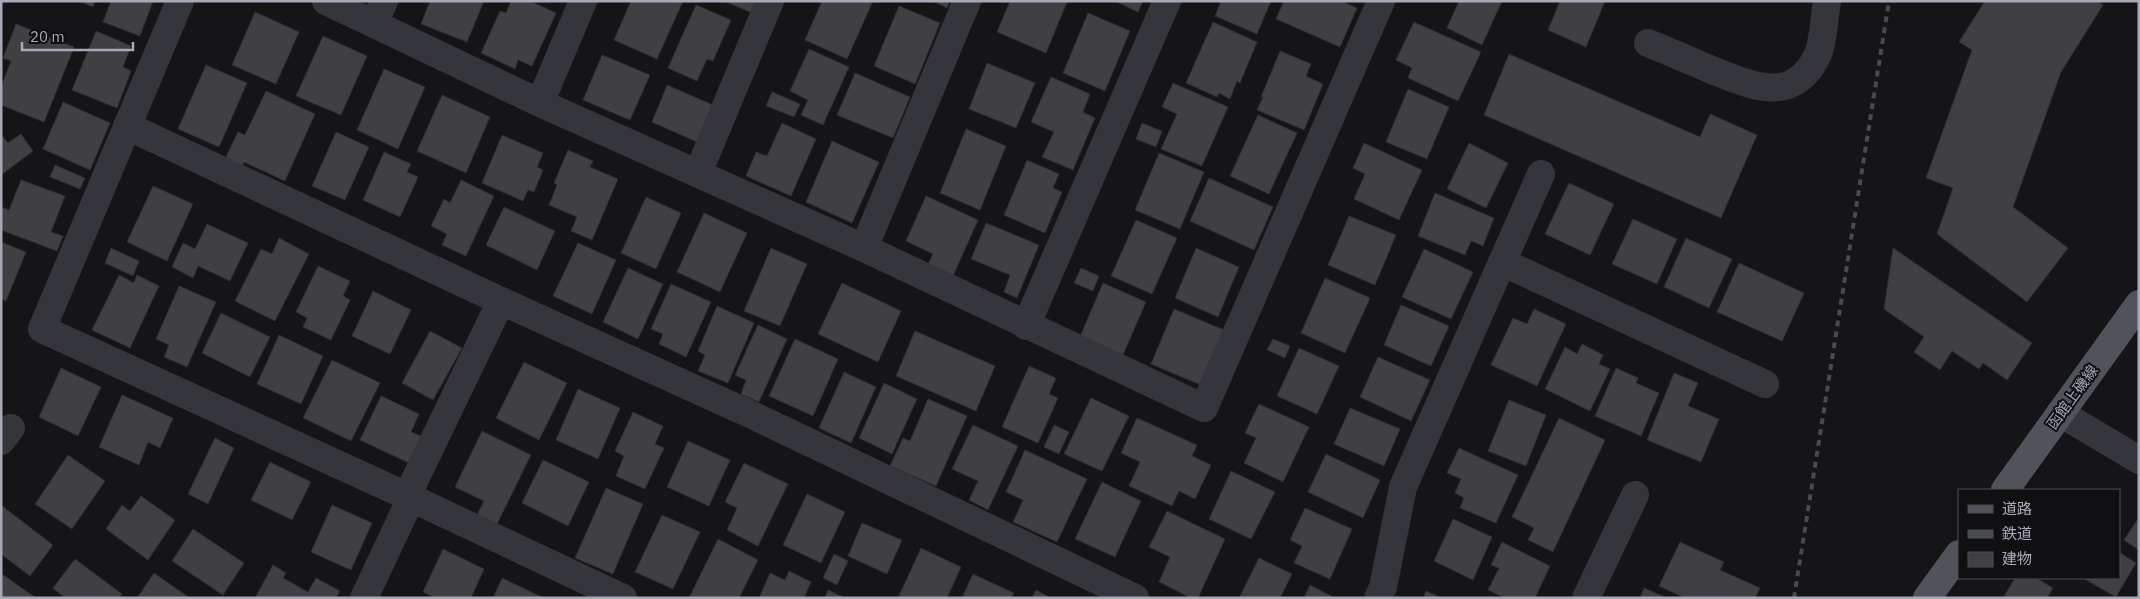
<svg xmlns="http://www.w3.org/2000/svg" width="2140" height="599" font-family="'IBM Plex Sans','Noto Sans JP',sans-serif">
	<rect width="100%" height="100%" fill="#151517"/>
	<path fill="#3f3f44" stroke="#2f2e33" d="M79,1H95L93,7Z
		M111,1H153L140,36L103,22Z
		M430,1H484L467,42L421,24Z
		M511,1H530L556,13L532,66L518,60L515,69L481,53L500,11L506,13Z
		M631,1H683L657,59L614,40Z
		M724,1H757L752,13Z
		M822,1H873L847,59L805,40Z
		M933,1H950L947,8Z
		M1010,1L1067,2L1046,53L997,32Z
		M1115,1H1143L1138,12Z
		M1221,1H1271L1257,34L1215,16Z
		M1284,1H1341L1357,8L1340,47L1276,19Z
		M1459,1H1502L1482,45L1447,28Z
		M1560,1H1605L1586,47L1548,30Z
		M1985,1H2097L2103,5L2061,72L2013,207L2068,248L2027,302L1937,234L1953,188L1926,178L1972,50L1959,42Z
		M696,5L731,20L713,61L707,59L697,81L668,68Z
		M899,6L940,23L915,84L874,66Z
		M255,12L299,32L276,84L232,65Z
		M1088,13L1130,31L1105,91L1063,73Z
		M1213,22L1257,42L1240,83L1237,81L1230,99L1219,93L1217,97L1186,83Z
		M1414,22L1481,52L1458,101L1408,78L1412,68L1396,60Z
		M16,24L74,47L44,122L1,105V87L11,61L3,58Z
		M96,31L131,46L123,67L131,71L117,108L72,90Z
		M323,36L367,56L341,115L296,96Z
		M809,49L849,67L823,125L801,115L808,100L790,91Z
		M1280,51L1311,64L1306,76L1323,84L1304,130L1257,110L1263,97H1261Z
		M1509,54L1700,137L1710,114L1757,135L1721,218L1484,115Z
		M602,55L650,75L630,120L583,100Z
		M987,63L1035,83L1016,128L969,109Z
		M206,65L247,83L219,147L178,129Z
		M384,69L425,87L398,149L357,130Z
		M855,73L910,97L893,138L837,115Z
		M1051,77L1090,94L1083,112L1095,118L1073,170L1042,157L1054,132L1031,122Z
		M1173,83L1228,107L1202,166L1161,149L1177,114L1162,107Z
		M667,85L713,105L697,142L652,122Z
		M1408,89L1449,107L1427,159L1386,142Z
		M266,91L315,114L285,181L244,162L242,167L225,159L238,132L245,135Z
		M772,92L800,104L794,117L766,106Z
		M442,95L490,117L466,173L417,151Z
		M63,102L110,123L90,170L43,149Z
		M1258,115L1297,133L1269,194L1230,176Z
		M782,123L816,139L791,196L746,176L756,152L767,156Z
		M1142,123L1162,131L1156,147L1136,139Z
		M966,129L1006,146L980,210L940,193Z
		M336,132L369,147L345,200L312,186Z
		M1,134L8,143L21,134L33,151L1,175Z
		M502,135L543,153L537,167L543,170L534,192L528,190L523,201L482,183Z
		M832,141L879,162L852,223L806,202Z
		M1364,143L1422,170L1399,220L1354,199L1365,174L1353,168Z
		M1469,143L1508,163L1486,208L1447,189Z
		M568,150L593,161L590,167L618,179L592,240L571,231L577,217L549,205L557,185L554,183Z
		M384,152L411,164L407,172L418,177L400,217L363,200Z
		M1159,153L1204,172L1180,229L1135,210Z
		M1027,160L1059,174L1053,188L1062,192L1045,233L1004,215Z
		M55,165L85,178L80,189L50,177Z
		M1209,178L1273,207L1254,250L1190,221Z
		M21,180L65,196L51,232L63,236L57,251L1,230V207L9,210Z
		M461,180L494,196L466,256L442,245L447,234L431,226L444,199L450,203Z
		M1569,183L1614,204L1590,255L1545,234Z
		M153,186L193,204L167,261L127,242Z
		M1435,193L1494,218L1483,246L1471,241L1465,255L1418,236Z
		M926,196L978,220L953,276L928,264L933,254L906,241Z
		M646,197L681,213L656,269L621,253Z
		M504,207L555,231L537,270L486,245Z
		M704,213L747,233L720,292L677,272Z
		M1349,216L1396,235L1375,285L1328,265Z
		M1633,219L1677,239L1657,284L1612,264Z
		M1136,220L1177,238L1152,294L1111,276Z
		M986,223L1039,245L1017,298L1004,292L1010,275L971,259Z
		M207,224L248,243L230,281L198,266L193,278L172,267L183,243L195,249Z
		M279,238L309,254L275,321L235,301L261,249L272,254Z
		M1686,238L1732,259L1709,308L1664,287Z
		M1,242L26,252L6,301L1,299Z
		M578,243L616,260L592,314L553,296Z
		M111,248L139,261L133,276L105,263Z
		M771,248L807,264L780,326L744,311Z
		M1196,248L1239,267L1218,317L1175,298Z
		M1893,248L2032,343L2007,380L1983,363L1979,369L1952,351L1940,370L1914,352L1924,337L1884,309Z
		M1424,249L1473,272L1451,319L1402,297Z
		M1739,263L1804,293L1782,341L1717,312Z
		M318,266L350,281L343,296L350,300L331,340L303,327L307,318L296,312Z
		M628,268L663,284L638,339L603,322Z
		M1081,268L1099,276L1093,291L1074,283Z
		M119,275L134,283L137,275L159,286L130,348L92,330Z
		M1325,278L1370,298L1345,353L1301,333Z
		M842,283L901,311L878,362L818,334Z
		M1103,283L1146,302L1122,357L1079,339Z
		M671,284L711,302L686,357L659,344L663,334L651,329Z
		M179,286L216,302L187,367L164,357L169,345L156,339Z
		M373,291L411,310L390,354L352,336Z
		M1401,305L1449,326L1431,366L1384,345Z
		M717,306L754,323L728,383L698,371L705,355L698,351Z
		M1174,309L1224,330L1201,385L1151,364Z
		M1534,309L1566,324L1537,386L1491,365L1513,318L1527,324Z
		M221,313L270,337L250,377L202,353Z
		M758,325L787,339L759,402L741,394L746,380L735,375Z
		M430,331L462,348L433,400L402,383Z
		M915,331L995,366L976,411L896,376Z
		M279,335L323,356L301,404L257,384Z
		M795,339L838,359L813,416L769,396Z
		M1273,339L1290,346L1285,358L1267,350Z
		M1582,344L1603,355L1599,364L1610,369L1590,411L1545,389L1565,347L1577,354Z
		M1299,348L1339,366L1317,414L1277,396Z
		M1378,357L1430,380L1411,421L1360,397Z
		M332,360L380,383L351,441L303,418Z
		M524,362L567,383L539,440L496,418Z
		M1029,366L1056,378L1049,394L1058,398L1038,443L1002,427Z
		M61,368L101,387L78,436L39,417Z
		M1616,368L1638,378L1636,383L1659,393L1641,436L1595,416Z
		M844,372L876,387L851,443L819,428Z
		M1674,373L1698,383L1688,406L1719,419L1701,462L1647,440Z
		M884,383L917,399L892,454L859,438Z
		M578,389L620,408L598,459L556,440Z
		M122,395L173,418L160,448L148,442L139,465L99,447Z
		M381,396L419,414L411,432L421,436L409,463L360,440Z
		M1091,398L1129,416L1102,471L1064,454Z
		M928,399L967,416L936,486L890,466L903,438L910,441Z
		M1509,400L1546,415L1526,466L1488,451Z
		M1259,404L1309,427L1283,482L1244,463L1256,438L1245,433Z
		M1350,408L1400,429L1384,466L1334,444Z
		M633,412L663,426L655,444L664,448L645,489L616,476L624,456L615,451Z
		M1137,418L1197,445L1192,456L1211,465L1195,499L1179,491L1172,506L1129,486L1140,462L1121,453Z
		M1559,418L1605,440L1553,552L1528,540L1534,528L1512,517Z
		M973,425L1018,446L988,510L969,500L978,481L952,469Z
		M1054,425L1069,432L1059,454L1044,447Z
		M482,431L531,455L497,524L477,515L484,501L455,487Z
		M215,438L234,448L208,504L188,494Z
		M688,441L730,460L709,506L667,487Z
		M1459,448L1518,475L1496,523L1460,508L1464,498L1455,493L1461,479L1447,473Z
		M1025,450L1087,479L1057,542L1013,522L1023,500L1006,492Z
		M1326,454L1380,480L1363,518L1308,492Z
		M68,455L105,481L72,529L35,504Z
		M543,460L589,482L568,526L522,503Z
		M270,462L311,482L292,520L251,500Z
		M744,463L788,484L758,546L727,530L737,508L725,502Z
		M1231,471L1275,492L1251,539L1209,519Z
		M1102,482L1141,501L1115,557L1075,539Z
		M606,488L643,504L613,574L575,558Z
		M807,494L845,512L821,563L783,545Z
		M141,496L175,520L148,560L106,529L122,505L130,511Z
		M1,505L53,545L30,576L1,554Z
		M332,505L372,523L351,570L311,552Z
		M1305,508L1352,529L1330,579L1294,563L1302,546L1290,540Z
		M1167,511L1225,539L1198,598H1191L1159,582L1170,557L1149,547Z
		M662,515L700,532L673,589L635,572Z
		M2139,517V550L2124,540Z
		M1453,519L1492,537L1473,580L1434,561Z
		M862,523L902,540L887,574L848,556Z
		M193,529L244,563L223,595L172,561Z
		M718,539L758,560L739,598H689Z
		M1502,542L1550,566L1535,598H1505L1488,590L1499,568L1491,565Z
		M1680,542L1724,562L1720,570L1760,588L1755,598H1685L1659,586Z
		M921,548L961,567L947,598H898Z
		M443,549L484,569L471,598H435L423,592Z
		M2119,552L2136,563L2116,597L2083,578H2119Z
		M834,554L848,561L837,585L823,578Z
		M1259,558L1292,574L1280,598H1239Z
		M75,559L122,594L119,598H65L53,588Z
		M273,565L286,573L283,578L308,592L316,578L340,591L336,598H255Z
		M789,571L811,582L804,598H759L770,573L785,580Z
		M154,573L190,598H137Z
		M2,574L36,598H1Z
		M973,574L1014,593L1011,598H962Z
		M502,578L544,598H493Z
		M2015,578H2036L2053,588L2047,598H2003Z
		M1310,585L1335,598H1304Z
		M1644,588L1667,598H1640Z
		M828,590L845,598H825Z
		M1036,590L1051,598H1032Z
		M1426,591L1442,598H1423Z"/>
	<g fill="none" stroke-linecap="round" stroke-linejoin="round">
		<path stroke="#35363c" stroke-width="28" d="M180,1L42,329L407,496L623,598
			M326,1L540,103L864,248L1204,408L1381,1
			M374,24L384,1
			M1648,43C1670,52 1691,61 1712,70C1752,86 1794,106 1818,54C1824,39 1824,18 1827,1
			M540,103L583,1
			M127,126L501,301L750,414L1135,598
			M698,173L770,1
			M864,248L967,1
			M1502,262L1765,384
			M1026,326L1167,1
			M2060,413L2139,460
			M1,441L11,428
			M407,496L501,301
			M364,598L411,498
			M1378,598L1383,587L1403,487L1541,174
			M1586,598L1635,495"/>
		<path stroke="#51535b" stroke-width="28" d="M2005,490L2139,304
			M1927,598L1959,554"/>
		<path stroke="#484a51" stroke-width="4" stroke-dasharray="6 5" stroke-linecap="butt" d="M1794,598L1889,1"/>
	</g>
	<g text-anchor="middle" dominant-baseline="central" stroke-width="4" stroke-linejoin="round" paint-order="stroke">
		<g font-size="15" fill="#a6aab8" stroke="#101012">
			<text transform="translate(2072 397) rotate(-54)">函館上磯線</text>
		</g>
	</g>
	<rect width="2140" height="599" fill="none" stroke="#a6aab8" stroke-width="5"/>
	<rect x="1958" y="489" width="162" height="90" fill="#101012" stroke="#4c4e54"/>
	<rect x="1968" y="505" width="25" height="8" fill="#51535b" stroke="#4c4e54"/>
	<text x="2002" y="514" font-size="15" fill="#a6aab8">道路</text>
	<rect x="1968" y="530" width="25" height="8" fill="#484a51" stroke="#4c4e54"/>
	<text x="2002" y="539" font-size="15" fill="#a6aab8">鉄道</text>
	<rect x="1968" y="552" width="25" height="15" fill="#3f3f44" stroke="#4c4e54"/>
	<text x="2002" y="564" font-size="15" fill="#a6aab8">建物</text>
	<path d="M22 42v8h111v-8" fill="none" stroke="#a6aab8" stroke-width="2.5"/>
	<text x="30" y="42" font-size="15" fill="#a6aab8" stroke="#101012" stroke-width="4" paint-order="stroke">20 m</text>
</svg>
